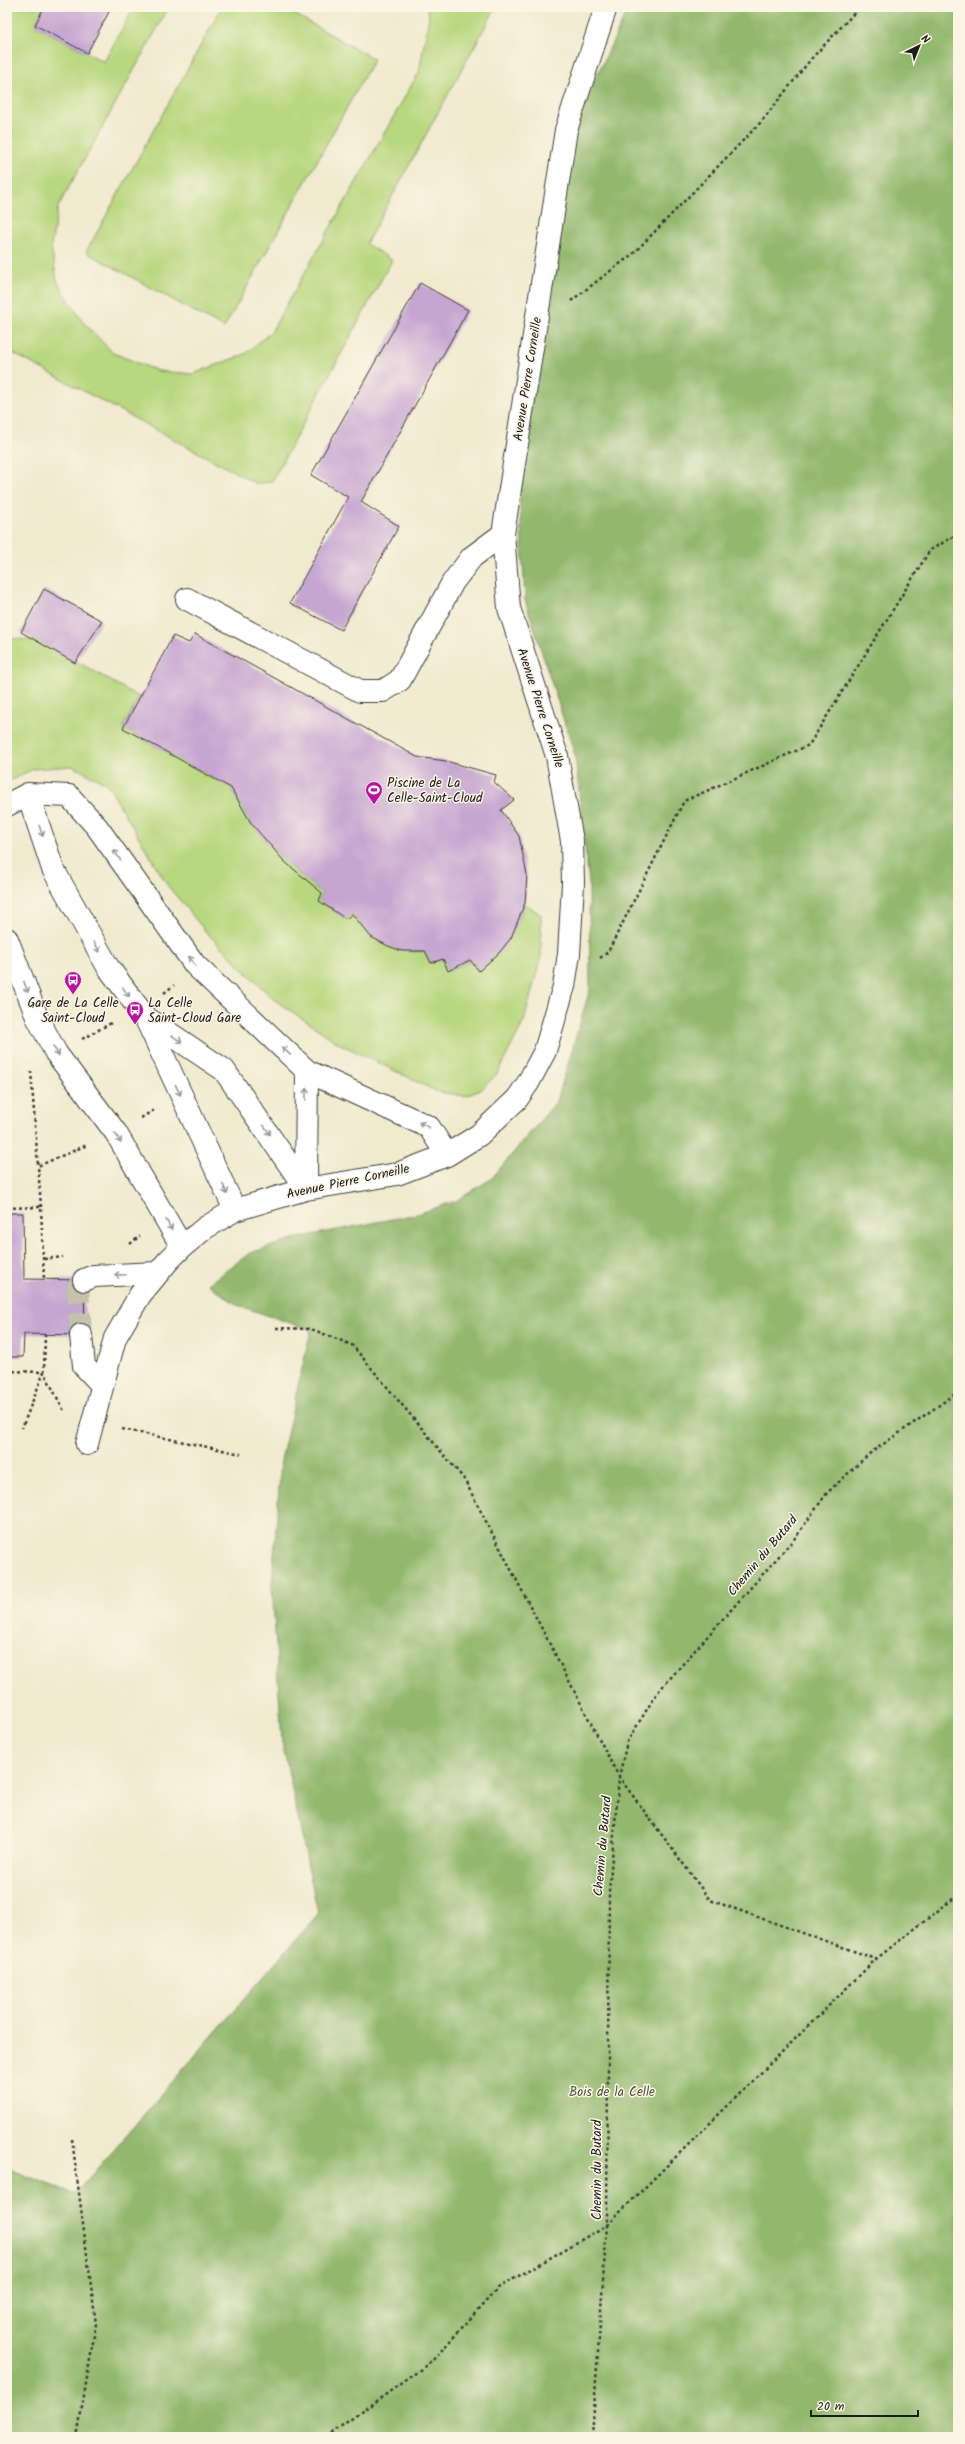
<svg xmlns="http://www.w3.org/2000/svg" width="965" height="2444" font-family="Kalam,sans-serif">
	<rect width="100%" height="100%" fill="#fcf5e5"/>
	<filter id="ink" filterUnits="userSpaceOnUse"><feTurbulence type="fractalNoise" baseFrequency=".025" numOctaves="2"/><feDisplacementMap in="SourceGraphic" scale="8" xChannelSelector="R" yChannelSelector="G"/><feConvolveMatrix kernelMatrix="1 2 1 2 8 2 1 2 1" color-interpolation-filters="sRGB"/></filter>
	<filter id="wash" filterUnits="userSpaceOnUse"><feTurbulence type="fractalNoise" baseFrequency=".012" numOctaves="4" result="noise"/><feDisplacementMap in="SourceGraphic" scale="16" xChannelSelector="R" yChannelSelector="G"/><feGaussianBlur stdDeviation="0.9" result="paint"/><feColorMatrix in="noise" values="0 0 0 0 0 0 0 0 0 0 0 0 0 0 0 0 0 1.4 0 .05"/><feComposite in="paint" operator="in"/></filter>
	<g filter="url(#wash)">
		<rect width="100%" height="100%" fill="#f1eacf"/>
		<path fill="#b8d77e" stroke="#6a7a4d" d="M7,7H44L35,25L104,62L134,7H169L58,207L51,246L57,281L82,321L113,353L158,371L193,374L245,354L271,332L419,72L429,17L427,7H496L366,244L392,260L272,481L257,484L7,350Z
			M222,7H282L374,59L224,328L86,252Z
			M7,638L41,641L139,697L123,728L231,788L251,823L284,861L322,893L319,901L346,919L352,914C371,939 392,954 425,951L431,963L443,959L448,971L470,960L479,971C504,949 514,934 525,903L541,915V956L524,1021L497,1074L481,1090L465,1096L438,1092L340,1044L273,999L207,933L168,886L107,784L72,766L33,769L7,782Z"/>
		<path fill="#92b86d" stroke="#576a44" d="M629,7H958V2437H7V2168L75,2194L318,1914L282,1741L272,1585L281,1460L311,1330L237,1305L208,1284L250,1253L297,1238L417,1214L456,1201L491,1179L557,1101L590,989L589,882L575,755L525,600L519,486L572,129Z"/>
		<g id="blocks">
			<path fill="#c6a5d1" d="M44,7H105L110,10L87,53L35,25Z
				M420,283L468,310L361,502L399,526L341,630L290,603L348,497L311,475Z
				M44,589L102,621L75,663L21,632Z
				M195,634L417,757L446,761L496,775L494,782L514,800L501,810L519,836L527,875L525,903L511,938L499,953L479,971L470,960L448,971L443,959L431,963L425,951H402L388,946L371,937L352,914L346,919L319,901L322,893L284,861L251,823L231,788L123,728L173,636L189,643Z
				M7,1213H23L24,1279L84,1280L85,1335L24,1334L23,1357H7Z"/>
		</g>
	</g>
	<g filter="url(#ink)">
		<use href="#blocks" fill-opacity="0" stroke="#3c3b37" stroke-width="1"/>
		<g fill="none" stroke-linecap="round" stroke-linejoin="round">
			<path stroke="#c6c1ab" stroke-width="22" stroke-dasharray="22 11" stroke-linecap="butt" d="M81,1335L78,1287L84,1280"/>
			<defs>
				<path id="minor" d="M187,599L360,691H383L400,680L453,582L472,557L503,534
					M28,794L53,869L108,967L145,1017L235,1210
					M7,805L28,794L69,796L97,827L195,965L307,1071L429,1127L447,1155
					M7,939L37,1017L56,1053L116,1133L182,1247
					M145,1017L224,1070L306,1189
					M306,1188L307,1071
					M84,1280L94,1276L157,1273
					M81,1335L84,1366L102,1385
					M87,1444L115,1338L140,1295L168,1261L182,1247L205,1228L235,1210L306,1189L397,1174L447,1155L479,1135L517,1099L528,1083L545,1051L564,986L569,954L573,883L572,841L557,756L509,608L503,534L566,130L606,7"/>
			</defs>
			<use href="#minor" stroke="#3c3b37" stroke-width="24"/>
			<path stroke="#3c3b37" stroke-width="2.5" stroke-dasharray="3 3" stroke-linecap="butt" d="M571,301L634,253L761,122L811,59L860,7
				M600,958L608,952L684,801L809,745L930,550L958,534
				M164,993L174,985
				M82,1039L113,1022
				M31,1071L38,1166
				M141,1118L154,1110
				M41,1207L38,1166L87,1145
				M7,1208L41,1207L44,1280
				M130,1244L140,1236
				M44,1259L63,1257
				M276,1328L311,1329L352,1345L464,1479L619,1777L710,1900L876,1959
				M45,1334L44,1372L64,1411
				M7,1371L44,1372L22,1428
				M122,1429L241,1454
				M72,2139L96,2324L77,2437
				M326,2437L431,2362L498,2288L607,2225L876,1959L958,1895
				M592,2437L607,2225L609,1892L619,1777L627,1742L657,1693L795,1538L827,1493L869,1454L958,1392"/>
			<use href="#minor" stroke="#fff" stroke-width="22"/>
		</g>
		<defs><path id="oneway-shaft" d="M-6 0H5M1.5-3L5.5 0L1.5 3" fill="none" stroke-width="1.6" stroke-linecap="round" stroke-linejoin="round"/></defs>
		<g stroke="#999">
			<use href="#oneway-shaft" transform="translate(41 831) rotate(71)"/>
			<use href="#oneway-shaft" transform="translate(117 855) rotate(-125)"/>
			<use href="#oneway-shaft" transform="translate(97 947) rotate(61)"/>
			<use href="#oneway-shaft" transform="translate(192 961) rotate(-127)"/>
			<use href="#oneway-shaft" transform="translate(26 987) rotate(69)"/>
			<use href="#oneway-shaft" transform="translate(126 992) rotate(55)"/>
			<use href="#oneway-shaft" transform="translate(177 1039) rotate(34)"/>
			<use href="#oneway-shaft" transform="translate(56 1051) rotate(59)"/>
			<use href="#oneway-shaft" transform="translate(286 1051) rotate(-136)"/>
			<use href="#oneway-shaft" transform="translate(178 1090) rotate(65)"/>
			<use href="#oneway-shaft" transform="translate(306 1094) rotate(-89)"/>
			<use href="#oneway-shaft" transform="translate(424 1125) rotate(-152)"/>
			<use href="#oneway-shaft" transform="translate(267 1130) rotate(55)"/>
			<use href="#oneway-shaft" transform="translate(118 1138) rotate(59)"/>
			<use href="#oneway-shaft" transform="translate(225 1189) rotate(66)"/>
			<use href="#oneway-shaft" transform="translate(169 1225) rotate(61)"/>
			<use href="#oneway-shaft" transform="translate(120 1275) rotate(178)"/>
		</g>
	</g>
	<defs>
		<symbol id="stadium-pin" viewBox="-11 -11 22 30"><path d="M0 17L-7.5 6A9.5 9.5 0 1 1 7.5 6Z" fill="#b5179e" stroke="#fcf5e5"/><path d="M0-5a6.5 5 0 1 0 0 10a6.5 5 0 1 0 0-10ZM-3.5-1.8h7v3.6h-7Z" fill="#fff"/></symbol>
		<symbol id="bus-pin" viewBox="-11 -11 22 30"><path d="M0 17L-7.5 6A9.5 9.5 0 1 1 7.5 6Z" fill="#b5179e" stroke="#fcf5e5"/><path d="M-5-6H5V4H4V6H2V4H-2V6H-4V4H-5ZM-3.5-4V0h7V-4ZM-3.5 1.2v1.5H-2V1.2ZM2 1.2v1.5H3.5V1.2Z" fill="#fff"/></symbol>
	</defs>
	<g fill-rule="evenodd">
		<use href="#stadium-pin" x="364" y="780" width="20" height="27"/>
		<use href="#bus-pin" x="63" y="970" width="20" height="27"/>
		<use href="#bus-pin" x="125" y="1000" width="20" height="27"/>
	</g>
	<g text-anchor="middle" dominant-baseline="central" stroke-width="3" stroke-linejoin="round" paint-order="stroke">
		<g font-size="13" fill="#1c1c1c" stroke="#fcf5e5">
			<text transform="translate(528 379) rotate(-81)">Avenue Pierre Corneille</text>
			<text transform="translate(540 708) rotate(72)">Avenue Pierre Corneille</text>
			<text transform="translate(348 1182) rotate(-12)">Avenue Pierre Corneille</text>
			<text transform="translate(763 1556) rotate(-50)">Chemin du Butard</text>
			<text transform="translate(603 1846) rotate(-85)">Chemin du Butard</text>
			<text transform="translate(597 2170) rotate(-90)">Chemin du Butard</text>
		</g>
		<g font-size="13" fill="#1c1c1c" stroke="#fcf5e5" text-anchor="start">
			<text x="387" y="783">Piscine de La<tspan x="387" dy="15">Celle-Saint-Cloud</tspan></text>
			<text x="73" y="1003" text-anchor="middle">Gare de La Celle<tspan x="73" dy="15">Saint-Cloud</tspan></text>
			<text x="148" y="1003">La Celle<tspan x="148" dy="15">Saint-Cloud Gare</tspan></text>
		</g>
		<g font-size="13" fill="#4b5439" stroke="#fcf5e5">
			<text x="612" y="2092">Bois de la Celle</text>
		</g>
	</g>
	<rect width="965" height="2444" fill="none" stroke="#fcf5e5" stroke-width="24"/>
	<g transform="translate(919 46) rotate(43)" stroke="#fcf5e5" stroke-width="3" paint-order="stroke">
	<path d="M0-3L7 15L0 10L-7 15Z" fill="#1c1c1c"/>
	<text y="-6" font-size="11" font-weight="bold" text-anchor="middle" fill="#1c1c1c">N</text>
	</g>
	<path d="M811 2410v6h107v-6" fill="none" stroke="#1c1c1c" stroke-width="2"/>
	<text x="817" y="2410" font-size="12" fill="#1c1c1c" stroke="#fcf5e5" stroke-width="3" paint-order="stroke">20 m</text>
</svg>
